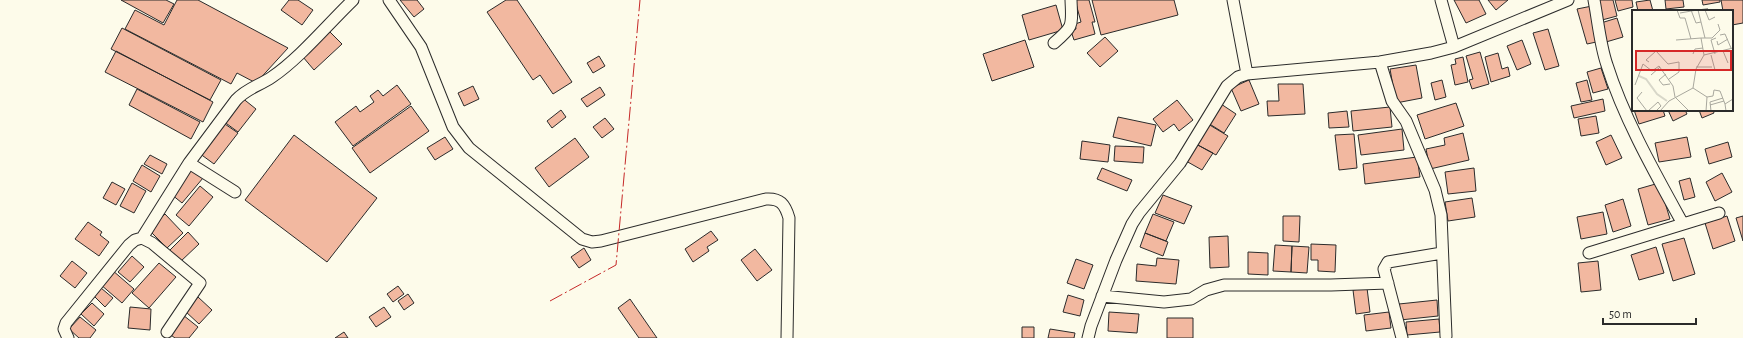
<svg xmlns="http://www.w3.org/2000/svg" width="1743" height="338" font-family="'Alegreya Sans',sans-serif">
	<rect width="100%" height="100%" fill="#fdfbea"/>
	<path fill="#f2b8a0" stroke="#2b2b2b" d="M121,0H166L174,4L163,23Z
		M177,0H198L288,48L256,83L237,73L231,84L125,29L135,10L164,25Z
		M289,0H298L313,10L302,25L281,10Z
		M400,0H417L424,9L414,17Z
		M506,0H517L572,82L553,94L540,75L533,80L487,12Z
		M1075,0H1089L1095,22H1092L1095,34L1074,40L1071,31L1076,29L1075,24L1081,22Z
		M1092,0H1174L1178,15L1101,35Z
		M1454,0H1479L1486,14L1466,23Z
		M1488,0H1508L1496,10Z
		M1598,0H1613L1617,16L1602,20Z
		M1615,0H1632L1633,7L1618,11Z
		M1650,0L1653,11H1638L1636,2Z
		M1665,0H1683L1684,7L1666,9Z
		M1702,0H1720V2L1703,5Z
		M1721,0H1743V23L1732,25V11H1723Z
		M1056,5L1063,30L1029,40L1022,15Z
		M1592,6L1601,41L1587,44L1577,9Z
		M1708,9V11H1682Z
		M1617,18L1623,37L1606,42L1601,23Z
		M122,28L221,80L210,100L111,49Z
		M1548,29L1559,66L1545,70L1533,33Z
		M330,32L342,44L314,70L303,57Z
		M1105,37L1118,51L1100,67L1087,53Z
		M1025,40L1034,67L992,81L983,54Z
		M1522,40L1531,64L1517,70L1507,46Z
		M116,51L213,102L203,122L105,72Z
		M1480,52L1489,84L1472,89L1469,80L1473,79L1466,56Z
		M1498,53L1502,69L1508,67L1510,76L1491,82L1485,57Z
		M599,56L605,66L593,73L587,63Z
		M1463,57L1468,82L1455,85L1451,65L1456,64L1455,59Z
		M1416,65L1422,98L1396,103L1390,69Z
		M1601,68L1608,89L1593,93L1587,72Z
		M1249,80L1259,104L1241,111L1231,88Z
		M1442,80L1446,97L1435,100L1431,83Z
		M1587,80L1592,100L1581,102L1576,83Z
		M1278,84H1303L1305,114L1268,116L1267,101H1279Z
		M397,85L411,104L353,146L335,122L356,106L360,112L374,102L370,96L378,90L383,96Z
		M473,86L479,99L464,106L458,93Z
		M600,87L605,95L587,107L581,99Z
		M137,89L200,122L191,139L129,105Z
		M241,97L256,109L238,132L223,121Z
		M1603,99L1605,111L1574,118L1571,106Z
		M1177,100L1193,120L1179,131L1174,124L1163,132L1153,119Z
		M1456,103L1464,126L1425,139L1417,115Z
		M1221,104L1236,114L1224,133L1208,123Z
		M411,106L429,131L370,173L352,148Z
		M1390,107L1392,127L1353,131L1351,111Z
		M561,110L566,117L552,128L547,121Z
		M1634,110H1663L1665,116L1639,124Z
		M1668,110H1685L1687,114L1673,121Z
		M1699,110H1713L1714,113L1702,118Z
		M1347,111L1349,127L1329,128L1328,113Z
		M1596,116L1599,133L1581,136L1578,119Z
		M1118,117L1156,125L1151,146L1113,137Z
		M605,118L614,129L602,138L593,127Z
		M222,122L238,133L214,164L199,153Z
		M1208,124L1228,136L1216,155L1196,144Z
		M1402,129L1404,150L1361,155L1358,135Z
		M1463,133L1469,160L1430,169L1426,149L1445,145L1444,138Z
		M1354,134L1357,168L1339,170L1335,135Z
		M294,135L377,198L327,262L245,200Z
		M1611,135L1622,158L1606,165L1596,142Z
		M445,137L453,149L435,160L427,148Z
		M1687,137L1691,157L1659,162L1655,143Z
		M575,138L589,157L549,187L535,168Z
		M1082,141L1110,145L1108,162L1080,159Z
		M1728,142L1732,157L1709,164L1705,149Z
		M1196,144L1213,153L1202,170L1186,161Z
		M1115,146L1144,147L1143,163L1114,161Z
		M150,155L167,164L162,174L144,164Z
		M1417,157L1420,177L1365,184L1363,164Z
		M142,165L160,176L151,192L133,181Z
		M1102,168L1132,180L1127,191L1097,179Z
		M1474,168L1476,191L1448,194L1445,172Z
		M192,169L203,178L182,203L171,194Z
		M1722,173L1732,192L1715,201L1706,182Z
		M1690,178L1695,197L1684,200L1679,181Z
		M112,182L125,189L116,205L103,198Z
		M132,183L146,191L134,213L120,206Z
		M1659,183L1670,219L1648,225L1638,189Z
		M200,186L213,197L189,226L176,215Z
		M1163,195L1192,206L1184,224L1155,213Z
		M1472,198L1475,217L1448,221L1445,202Z
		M1623,199L1631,226L1613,232L1605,205Z
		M1603,212L1607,234L1581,239L1577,217Z
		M165,214L183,233L167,248L149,230Z
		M1153,214L1174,222L1166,241L1145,233Z
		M1283,216H1300L1299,242L1283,241Z
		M1727,216L1735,241L1713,249L1705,223Z
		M1743,216V241L1736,218Z
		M88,222L102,232L100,235L109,242L99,256L75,239Z
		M711,231L718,240L707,247L709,251L693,262L685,249Z
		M188,232L199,244L180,262L169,251Z
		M1145,233L1168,242L1163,256L1140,247Z
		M1228,236L1229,267L1210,268L1209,237Z
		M1684,238L1695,274L1673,281L1662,244Z
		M1311,244L1336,245L1335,272L1318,271V260H1311Z
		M1275,245L1292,246L1291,272L1273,271Z
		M1292,246L1309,247L1307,273L1291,272Z
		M1656,247L1664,273L1639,280L1631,255Z
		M584,248L591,260L579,268L571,257Z
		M755,249L772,270L757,281L741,260Z
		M1248,252L1268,253V275L1248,274Z
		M132,256L144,267L130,282L118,272Z
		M1157,258L1179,260L1176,284L1136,281L1137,264L1156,266Z
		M1076,259L1093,265L1084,289L1067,283Z
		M72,261L87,273L75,288L60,276Z
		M1598,261L1601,290L1581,292L1578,263Z
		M159,263L176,277L149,308L132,293Z
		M112,270L134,289L122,303L100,284Z
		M398,286L404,294L393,302L387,294Z
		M101,288L113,298L105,307L94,296Z
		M1367,288L1370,312L1356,314L1353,290Z
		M408,294L414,303L404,310L398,301Z
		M1068,295L1084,300L1080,316L1063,312Z
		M198,297L212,310L199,324L185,311Z
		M630,299L657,338H639L618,308Z
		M1437,300L1438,316L1400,320L1399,304Z
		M92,303L104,314L94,326L81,314Z
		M130,307L151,309L150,330L128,328Z
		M384,307L391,317L376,327L369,317Z
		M1109,312L1139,314L1137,333L1108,331Z
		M1389,312L1391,328L1366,331L1364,315Z
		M183,315L198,327L189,338H175L168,333Z
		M80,317L96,330L90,338H79L69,329Z
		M1167,318H1193V338H1167Z
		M1439,319L1440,332L1407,335L1406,322Z
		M1022,327H1034V338H1022Z
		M1050,329L1075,333L1074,338H1048Z
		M344,332L348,338H335Z"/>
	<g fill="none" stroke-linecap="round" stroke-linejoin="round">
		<defs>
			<path id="minor" d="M389,0L421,47L453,127L469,148L582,239L592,242L601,241L766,199C780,198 785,204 789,218L787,338
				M1233,0L1247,74
				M1441,0L1454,47
				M1594,0C1598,21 1600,45 1607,65C1624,119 1656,175 1683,224
				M1054,43C1074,26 1072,26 1071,0
				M1380,62L1392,101L1406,121L1435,190L1441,215L1446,336
				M235,192L189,163L236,100C247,88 259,86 272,77C300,58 328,24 353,0
				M142,238L189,163
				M1589,253L1719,213
				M1102,296L1164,302L1191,299L1206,290L1224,285H1331L1388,283
				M68,338L64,329L66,323L129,245L135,240L142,238L152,243L200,283L167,332
				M1088,338L1091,326L1116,260L1132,224L1139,213L1180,163L1227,86L1238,77L1247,74L1380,62L1431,53L1454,47L1568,0
				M1402,338L1384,269L1388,262L1442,253"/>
		</defs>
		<use href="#minor" stroke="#2b2b2b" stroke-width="13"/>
		<use href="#minor" stroke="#fdfbea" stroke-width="11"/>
		<path stroke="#c62828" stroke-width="1" stroke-dasharray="14 3 2 3" stroke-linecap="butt" d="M550,301L616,265L640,0"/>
	</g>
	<g transform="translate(1632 10)">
		<rect width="101" height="101" fill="#fdfbea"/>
		<path fill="none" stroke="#d8d7c9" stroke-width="2" d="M7,66L14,69L25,84L35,91"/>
		<path fill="none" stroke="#a9a89e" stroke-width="1" d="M45,0L48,8H53L59,29M59,0L64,13L69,12M66,0L73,28M73,0L77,10L83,7M48,3L65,0M88,25L93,24L99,38M44,30L69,28M85,31L86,35L96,29M91,41L96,53M61,44L63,39L71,38M83,44L79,30L84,28M72,45L69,28H80L88,20L86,14M79,45L83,60M17,52L14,50L24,41L36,54L47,52V62L37,69M64,57H80M34,64L27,70L31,75L38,74M19,65L28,57M3,75L11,54L20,61L27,56L41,76L43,87L57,101M61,78L75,87M10,82L5,88L15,101M78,95L92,91M16,101L26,92L29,96L24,101M28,101L37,91L61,78L64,59L72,45L101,38M74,101L75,87L81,86L82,80L88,81L93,94M79,101L78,92L91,88M94,101L93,94L101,89"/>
		<path fill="#d62828" fill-opacity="0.15" stroke="#d62828" stroke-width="2" d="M4,41H99V60H4Z"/>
		<rect width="101" height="101" fill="none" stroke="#2b2b2b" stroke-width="2"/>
	</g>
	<path d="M1603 318v6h93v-6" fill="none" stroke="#2b2b2b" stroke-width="2"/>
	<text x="1609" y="318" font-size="12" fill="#2b2b2b" stroke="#fdfbea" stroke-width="3" paint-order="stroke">50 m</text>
</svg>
